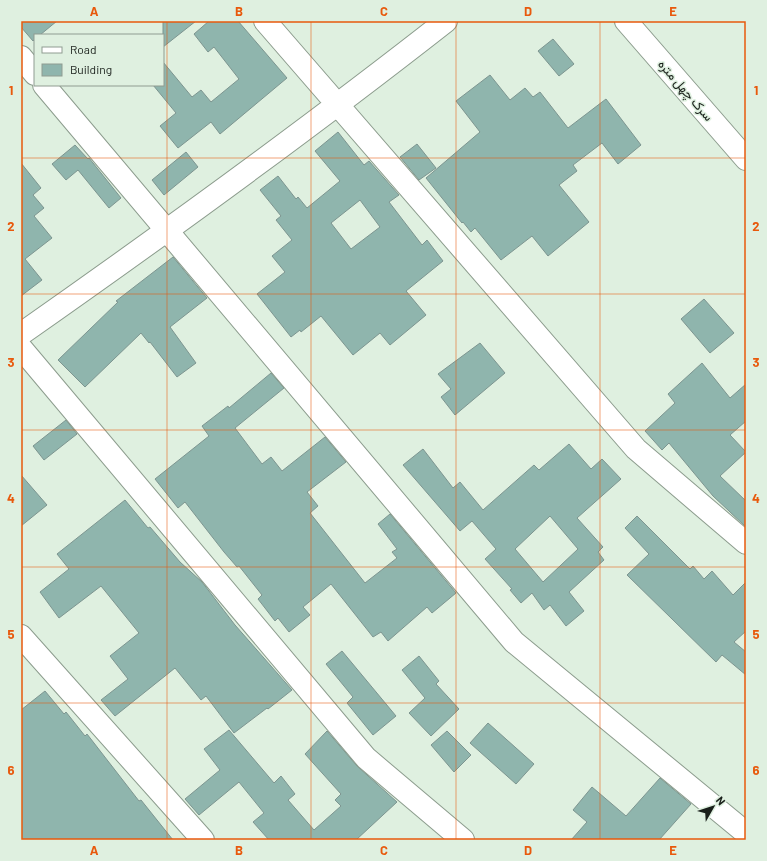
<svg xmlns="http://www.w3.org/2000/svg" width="767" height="861" font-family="Barlow,Vazirmatn,sans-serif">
	<rect width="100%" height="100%" fill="#dff0e0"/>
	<path fill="#8fb5ad" stroke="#7d9590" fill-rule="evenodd" d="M21,21H57L40,35H35V39L33,41L21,27Z
		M163,21H196L163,47Z
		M209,21H238L287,78L220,134L211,122L178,148L160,126L176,113L153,85H163V62L192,97L201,90L211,102L239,79L214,47L208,52L194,34Z
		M553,39L574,64L559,76L538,51Z
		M490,75L510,100L525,88L533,97L540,92L568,128L606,99L641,145L618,164L602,143L573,165L577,171L559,185L589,222L548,256L532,236L501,260L475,228L471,232L463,222L462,223L426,178L480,132L456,101Z
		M338,132L364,165L369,161L399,195L389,202L422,245L427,240L443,261L406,291L426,315L390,345L380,333L353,355L321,316L301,332L300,330L291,337L257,294L285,272L272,256L292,240L276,220L281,216L260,190L278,176L296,199L298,197L307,208L340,181L315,151ZM360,200L380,227L351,249L331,223Z
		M417,144L436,168L419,180L400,157Z
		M75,145L88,159L89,158L121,198L109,208L78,170L66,180L52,164Z
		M186,152L198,167L164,195L152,180Z
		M21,163L41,188L33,195L44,208L34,216L52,238L25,259L42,280L21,296Z
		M173,257L207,298L170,327L196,363L177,377L150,342L149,343L141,333L85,387L58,360L118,302L116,301Z
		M704,299L734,333L710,353L681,319Z
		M480,343L505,373L455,415L441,397L451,389L438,374Z
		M702,363L730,398L746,384V421L730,435L746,452L720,476L746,501V527L713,496L669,443L662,450L645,431L675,403L668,394Z
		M271,373L284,388L235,428L262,464L271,457L282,471L325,437L346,462L307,492L318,506L310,513L365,583L397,558L392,552L397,549L378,524L390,514L456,593L432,613L427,607L388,641L381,632L373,637L331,584L303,607L310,615L289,632L278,618L275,621L258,599L262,595L239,566L237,567L224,552L185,502L178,508L155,479L209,436L202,426L228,406L229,408Z
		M66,420L77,434L44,460L33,446Z
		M569,444L591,469L602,459L621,479L577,518L603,547L598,552L604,560L569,592L584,611L566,626L550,605L544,610L532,593L521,603L510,590L512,589L485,559L496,549L472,521L460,531L403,465L423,449L453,488L460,482L483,510L534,465L539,470ZM550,516L578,549L543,582L515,549Z
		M21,475L47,505L21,526Z
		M125,500L148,528L150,527L180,562L202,582L235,625L292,690L268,709L267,708L234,733L206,696L201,700L175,668L115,716L101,700L128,679L110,656L139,633L101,586L59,618L40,592L69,569L57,554Z
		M637,516L690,569L693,566L704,579L712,571L733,595L746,582V631L734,642L746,652V675L722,655L716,662L627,575L649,554L625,528Z
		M342,651L396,716L373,735L347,703L353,697L326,664Z
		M419,656L439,681L436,684L459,709L431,736L409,713L425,698L402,670Z
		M45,691L64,714L66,712L85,736L87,734L139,801L141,800L173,840H21V710Z
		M488,723L534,764L516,784L470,743Z
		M229,730L274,783L281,776L295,794L288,800L314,830L341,806L335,800L341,794L305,754L327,731L357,766L397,802L356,840H269L253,822L264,813L239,782L199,815L185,799L220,770L204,749Z
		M447,731L471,755L454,772L431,745Z
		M660,778L691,804L659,840H571L587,822L573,810L592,787L626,816Z"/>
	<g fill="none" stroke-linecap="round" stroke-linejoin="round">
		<defs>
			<path id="minor" d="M265,21L636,449L746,543
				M21,57L35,74
				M44,85L514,642L746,833
				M21,334C165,233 307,130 446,21
				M21,348L366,758L463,840
				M21,636L203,840"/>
			<path id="tertiary" d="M626,21L746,159"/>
		</defs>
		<use href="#minor" stroke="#8c9c8d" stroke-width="24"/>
		<use href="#tertiary" stroke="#8c9c8d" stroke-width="24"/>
		<use href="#minor" stroke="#fff" stroke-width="22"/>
		<use href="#tertiary" stroke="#fff" stroke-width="22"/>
	</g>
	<path fill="none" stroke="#e8590c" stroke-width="1" stroke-opacity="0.55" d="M167,21V840M311,21V840M456,21V840M600,21V840M21,158H746M21,294H746M21,430H746M21,567H746M21,703H746"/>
	<g text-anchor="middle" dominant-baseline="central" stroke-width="3" stroke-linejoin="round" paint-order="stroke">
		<g font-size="13" fill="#191f1a" stroke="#dff0e0">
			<text transform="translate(686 90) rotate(49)">سرک چهل متره</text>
		</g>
	</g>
	<rect width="767" height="861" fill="none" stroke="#dff0e0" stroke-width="44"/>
	<rect x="34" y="34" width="130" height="52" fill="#dff0e0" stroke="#909c91"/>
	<rect x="42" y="47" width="20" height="6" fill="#ffffff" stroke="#909c91"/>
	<text x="70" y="54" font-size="12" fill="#191f1a">Road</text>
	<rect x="42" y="64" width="20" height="12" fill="#8fb5ad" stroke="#909c91"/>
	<text x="70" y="74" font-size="12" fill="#191f1a">Building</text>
	<g transform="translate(713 807) rotate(51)" stroke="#dff0e0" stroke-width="3" paint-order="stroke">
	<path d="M0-3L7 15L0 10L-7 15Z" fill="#191f1a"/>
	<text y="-6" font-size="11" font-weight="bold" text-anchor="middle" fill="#191f1a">N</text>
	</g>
	<rect x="22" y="22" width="723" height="817" fill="none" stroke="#e8590c" stroke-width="1.5"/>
	<g font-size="13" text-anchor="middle" font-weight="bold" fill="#e8590c">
		<text x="94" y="16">A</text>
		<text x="239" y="16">B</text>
		<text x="384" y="16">C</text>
		<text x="528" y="16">D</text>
		<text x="673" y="16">E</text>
		<text x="11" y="95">1</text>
		<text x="756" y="95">1</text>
		<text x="11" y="231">2</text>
		<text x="756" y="231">2</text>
		<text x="11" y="367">3</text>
		<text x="756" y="367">3</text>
		<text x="11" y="503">4</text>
		<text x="756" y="503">4</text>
		<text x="11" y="639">5</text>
		<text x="756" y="639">5</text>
		<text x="11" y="775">6</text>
		<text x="756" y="775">6</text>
		<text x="94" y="855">A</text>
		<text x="239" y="855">B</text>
		<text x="384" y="855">C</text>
		<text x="528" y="855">D</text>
		<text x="673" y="855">E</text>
	</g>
</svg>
